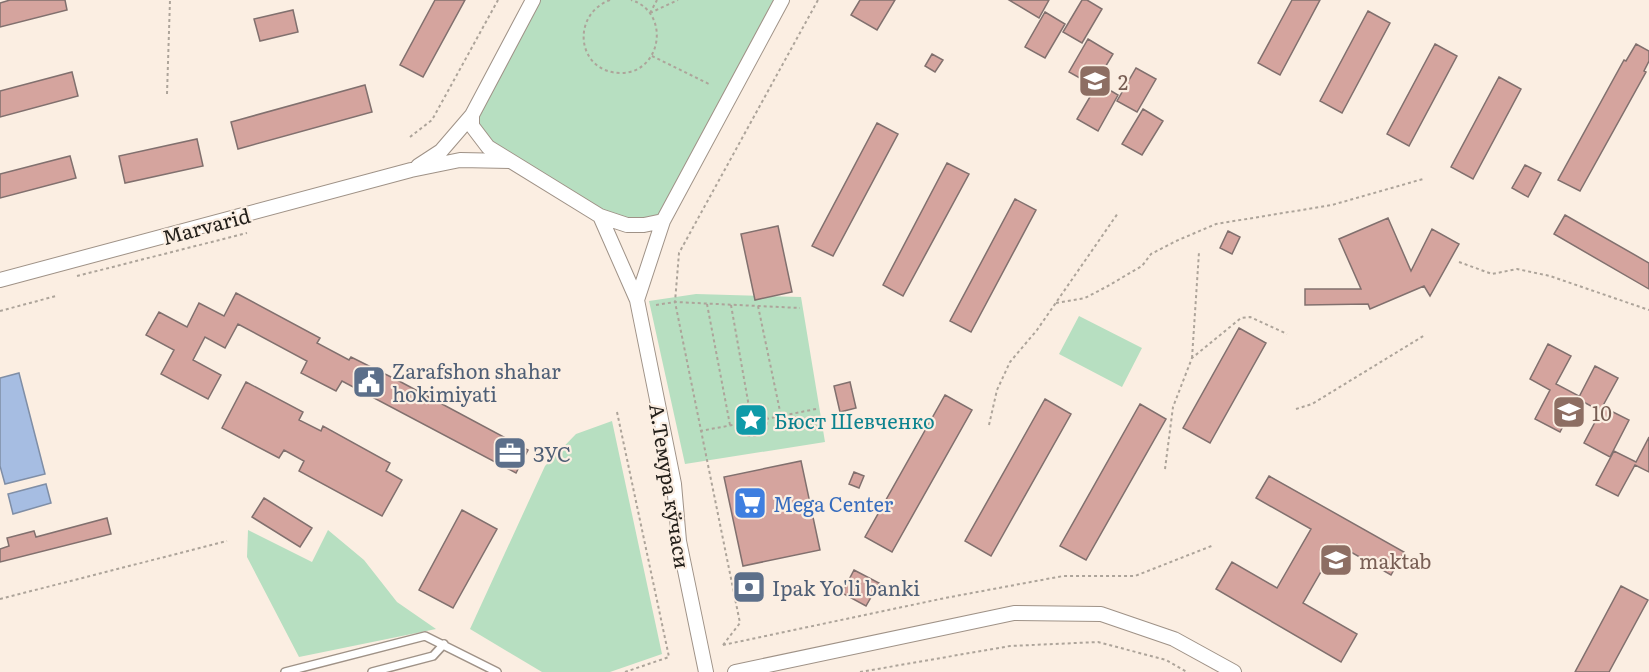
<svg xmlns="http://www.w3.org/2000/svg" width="1649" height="672" font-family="Literata,serif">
	<rect width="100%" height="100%" fill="#fbeee2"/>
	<path fill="#b7dfc1" d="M533,0H782L663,221L627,225L488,147L472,115Z
		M696,294L801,297L825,442L685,464L649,301Z
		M1079,316L1142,348L1122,387L1059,354Z
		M612,421L662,654L610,672H542L470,629L545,466L576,434Z
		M248,530L312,562L328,530L364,560L397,602L436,629L299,657L247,557Z"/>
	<path fill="#a6bde2" stroke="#7f8ea6" stroke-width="1.5" d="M19,373L45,474L5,484L0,466V378Z
		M46,484L51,503L13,514L8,494Z"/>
	<path fill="#d5a49e" stroke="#81706e" stroke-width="1.5" d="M10,0H65L67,10L0,27V3Z
		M435,0H465L423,77L400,65Z
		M860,0H895L877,30L851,15Z
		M1009,0H1049L1039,18Z
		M1082,0H1087L1102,9L1082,43L1063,32Z
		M1292,0H1320L1280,75L1258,63Z
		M293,10L298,32L260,41L254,19Z
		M1368,11L1390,23L1342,113L1320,101Z
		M1045,12L1065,24L1045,58L1025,47Z
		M1088,39L1113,54L1094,86L1069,72Z
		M1435,44L1457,56L1409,146L1387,134Z
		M1636,44L1649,51V61L1644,71L1646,72L1580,191L1558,180L1624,60L1626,61Z
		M932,54L943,60L935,72L925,66Z
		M1136,68L1156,79L1137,112L1117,101Z
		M72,72L78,96L0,117V91Z
		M1499,77L1521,89L1473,179L1451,167Z
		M1098,83L1118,95L1098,131L1077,119Z
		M365,85L372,112L238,149L231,122Z
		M1143,109L1163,121L1142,155L1122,144Z
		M877,123L898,134L833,256L812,246Z
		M197,139L203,166L125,183L119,156Z
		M70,156L76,178L0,198V174Z
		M947,163L969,174L903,296L883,285Z
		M1525,165L1541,173L1528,197L1512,188Z
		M1015,199L1036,210L971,332L950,321Z
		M1565,215L1649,263V289L1554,234Z
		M1388,218L1411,271L1432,229L1459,244L1430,296L1424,286L1370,309L1368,304L1305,305V289H1361L1339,239Z
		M778,226L792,292L755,300L741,234Z
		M1228,231L1240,237L1232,254L1220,248Z
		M236,293L320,338L317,343L349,360L351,357L399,381L528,450L516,473L342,381L336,391L301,373L307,361L238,324L225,348L205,337L193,360L221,375L208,399L161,374L174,350L146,335L159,312L187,327L199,303L224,316Z
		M1239,328L1266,343L1210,443L1183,428Z
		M1548,344L1571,356L1556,384L1579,396L1560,432L1535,419L1550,390L1530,379Z
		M1595,366L1618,378L1600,411L1578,399Z
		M246,382L303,412L299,420L321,431L323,426L390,463L386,471L402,480L382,516L299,471L304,461L284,450L279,458L222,428Z
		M850,382L856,408L840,412L834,386Z
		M945,395L972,410L892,552L865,537Z
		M1045,399L1071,414L991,556L965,541Z
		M1140,404L1166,419L1086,560L1060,546Z
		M1603,407L1629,420L1610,457L1584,443Z
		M1649,437V472L1635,465L1618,496L1596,485L1614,451L1636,462Z
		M801,461L820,550L743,566L724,477Z
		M854,472L864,476L859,488L849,484Z
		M1269,476L1404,552L1391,575L1337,544L1303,603L1357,634L1341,662L1216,589L1232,562L1277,588L1311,529L1256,498Z
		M264,498L312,528L300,547L252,517Z
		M462,510L497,529L453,608L419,590Z
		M107,518L111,534L0,562V549L9,546L7,538L34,531L36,537Z
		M854,570L879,583L866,606L842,593Z
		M1621,586L1648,600L1609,672H1575Z"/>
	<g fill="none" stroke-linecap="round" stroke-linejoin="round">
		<defs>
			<path id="lane" d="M285,672L425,636L497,672
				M372,672L433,656L444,644"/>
			<path id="street" d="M533,0L472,115V126L488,147L600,216L627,225H644L663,221L782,0
				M418,166L441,151L472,115
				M600,216L637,300L674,484L679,541L706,672
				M0,280L411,170L460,160L510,161
				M637,300L663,221
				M735,672L1014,613L1101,614L1174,639L1234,672"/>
		</defs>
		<use href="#lane" stroke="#9f9287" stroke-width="10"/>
		<use href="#street" stroke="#9f9287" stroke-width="16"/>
		<path stroke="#ada49a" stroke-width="2" stroke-dasharray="3 3" stroke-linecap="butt" d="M610,0C570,15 577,73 621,73C662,73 671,12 631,0
			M650,13L678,0
			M650,13L657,0
			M652,56L709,84
			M167,94L170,0
			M410,137L432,120L498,0
			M1459,262L1492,274L1517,269L1550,276L1649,310
			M77,276L247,233
			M1056,303L1085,298L1106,287L1142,266L1151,254L1176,241L1216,224L1332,205L1423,179
			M707,304L730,425
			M656,305L675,302L800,308
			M731,305L749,407
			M758,306L781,416
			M0,311L56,296
			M1192,358L1199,252
			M737 421a15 15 0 1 1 30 0a15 15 0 1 1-30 0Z
			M1296,409L1312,404L1425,335
			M617,412L669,657L625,672
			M766,419L816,409
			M989,425L997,390L1010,362L1037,330L1118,213
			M700,431L738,424
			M1165,469L1173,407L1192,358L1241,318L1250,317L1287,334
			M0,599L227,541
			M723,645L740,623L675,302L679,253L818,0
			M723,645L945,598L1063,576H1135L1214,545
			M860,672L1010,646L1098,642L1166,660L1187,672"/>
		<use href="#lane" stroke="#fff" stroke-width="7"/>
		<use href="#street" stroke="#fff" stroke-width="14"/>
	</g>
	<defs>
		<symbol id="school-square" viewBox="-11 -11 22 22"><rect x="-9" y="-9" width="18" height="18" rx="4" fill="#8d6e63" stroke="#fbeee2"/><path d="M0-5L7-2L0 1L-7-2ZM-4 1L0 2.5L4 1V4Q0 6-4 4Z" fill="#fff"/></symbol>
		<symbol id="civic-square" viewBox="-11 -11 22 22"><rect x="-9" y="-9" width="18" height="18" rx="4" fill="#5c6f8a" stroke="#fbeee2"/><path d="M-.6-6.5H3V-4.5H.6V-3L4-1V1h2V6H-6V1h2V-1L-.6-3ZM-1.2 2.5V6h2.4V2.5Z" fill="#fff"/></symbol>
		<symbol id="sight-square" viewBox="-11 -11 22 22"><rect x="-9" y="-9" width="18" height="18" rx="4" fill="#0f9aa8" stroke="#fbeee2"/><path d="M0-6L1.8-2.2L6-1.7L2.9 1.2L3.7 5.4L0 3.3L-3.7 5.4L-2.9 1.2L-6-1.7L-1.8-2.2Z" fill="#fff"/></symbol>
		<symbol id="office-square" viewBox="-11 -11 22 22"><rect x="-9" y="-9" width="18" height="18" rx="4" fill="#5c6f8a" stroke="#fbeee2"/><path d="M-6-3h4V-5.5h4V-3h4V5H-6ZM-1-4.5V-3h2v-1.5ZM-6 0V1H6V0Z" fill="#fff"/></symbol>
		<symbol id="supermarket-square" viewBox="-11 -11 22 22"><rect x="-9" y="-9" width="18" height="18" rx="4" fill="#3f7fe0" stroke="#fbeee2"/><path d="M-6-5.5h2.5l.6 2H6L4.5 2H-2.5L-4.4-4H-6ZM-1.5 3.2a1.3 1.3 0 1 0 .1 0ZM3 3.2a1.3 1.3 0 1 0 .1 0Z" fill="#fff"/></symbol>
		<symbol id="bank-square" viewBox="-11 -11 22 22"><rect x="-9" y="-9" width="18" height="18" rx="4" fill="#5c6f8a" stroke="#fbeee2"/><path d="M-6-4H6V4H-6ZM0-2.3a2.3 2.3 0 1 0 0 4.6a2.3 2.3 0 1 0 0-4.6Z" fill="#fff"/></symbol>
	</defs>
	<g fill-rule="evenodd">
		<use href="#school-square" x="1076" y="62" width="38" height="38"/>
		<use href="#civic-square" x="350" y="363" width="38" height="38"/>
		<use href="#school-square" x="1550" y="393" width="38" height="38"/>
		<use href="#sight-square" x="732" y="401" width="38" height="38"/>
		<use href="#office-square" x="491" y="434" width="38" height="38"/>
		<use href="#supermarket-square" x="731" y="484" width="38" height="38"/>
		<use href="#school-square" x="1317" y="541" width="38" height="38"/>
		<use href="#bank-square" x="730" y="568" width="38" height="38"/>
	</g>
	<g text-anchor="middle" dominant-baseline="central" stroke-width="4.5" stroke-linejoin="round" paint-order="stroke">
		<g font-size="20" fill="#785e54" stroke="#fbeee2" text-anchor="start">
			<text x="1118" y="81">2</text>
			<text x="1592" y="412">10</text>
			<text x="1359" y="560">maktab</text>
		</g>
		<g font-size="20" fill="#231f1a" stroke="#fbeee2">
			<text transform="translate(206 225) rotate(-15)">Marvarid</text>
			<text transform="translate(671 486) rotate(81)">А.Темура кўчаси</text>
		</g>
		<g font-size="20" fill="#4e5e75" stroke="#fbeee2" text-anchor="start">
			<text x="392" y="370">Zarafshon shahar<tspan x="392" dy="23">hokimiyati</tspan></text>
			<text x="533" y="453">ЗУС</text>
			<text x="772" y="587">Ipak Yo'li banki</text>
		</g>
		<g font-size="20" fill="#0d838f" stroke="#fbeee2" text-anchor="start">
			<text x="774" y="420">Бюст Шевченко</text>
		</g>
		<g font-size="20" fill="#366cbe" stroke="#fbeee2" text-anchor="start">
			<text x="773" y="503">Mega Center</text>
		</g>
	</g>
</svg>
